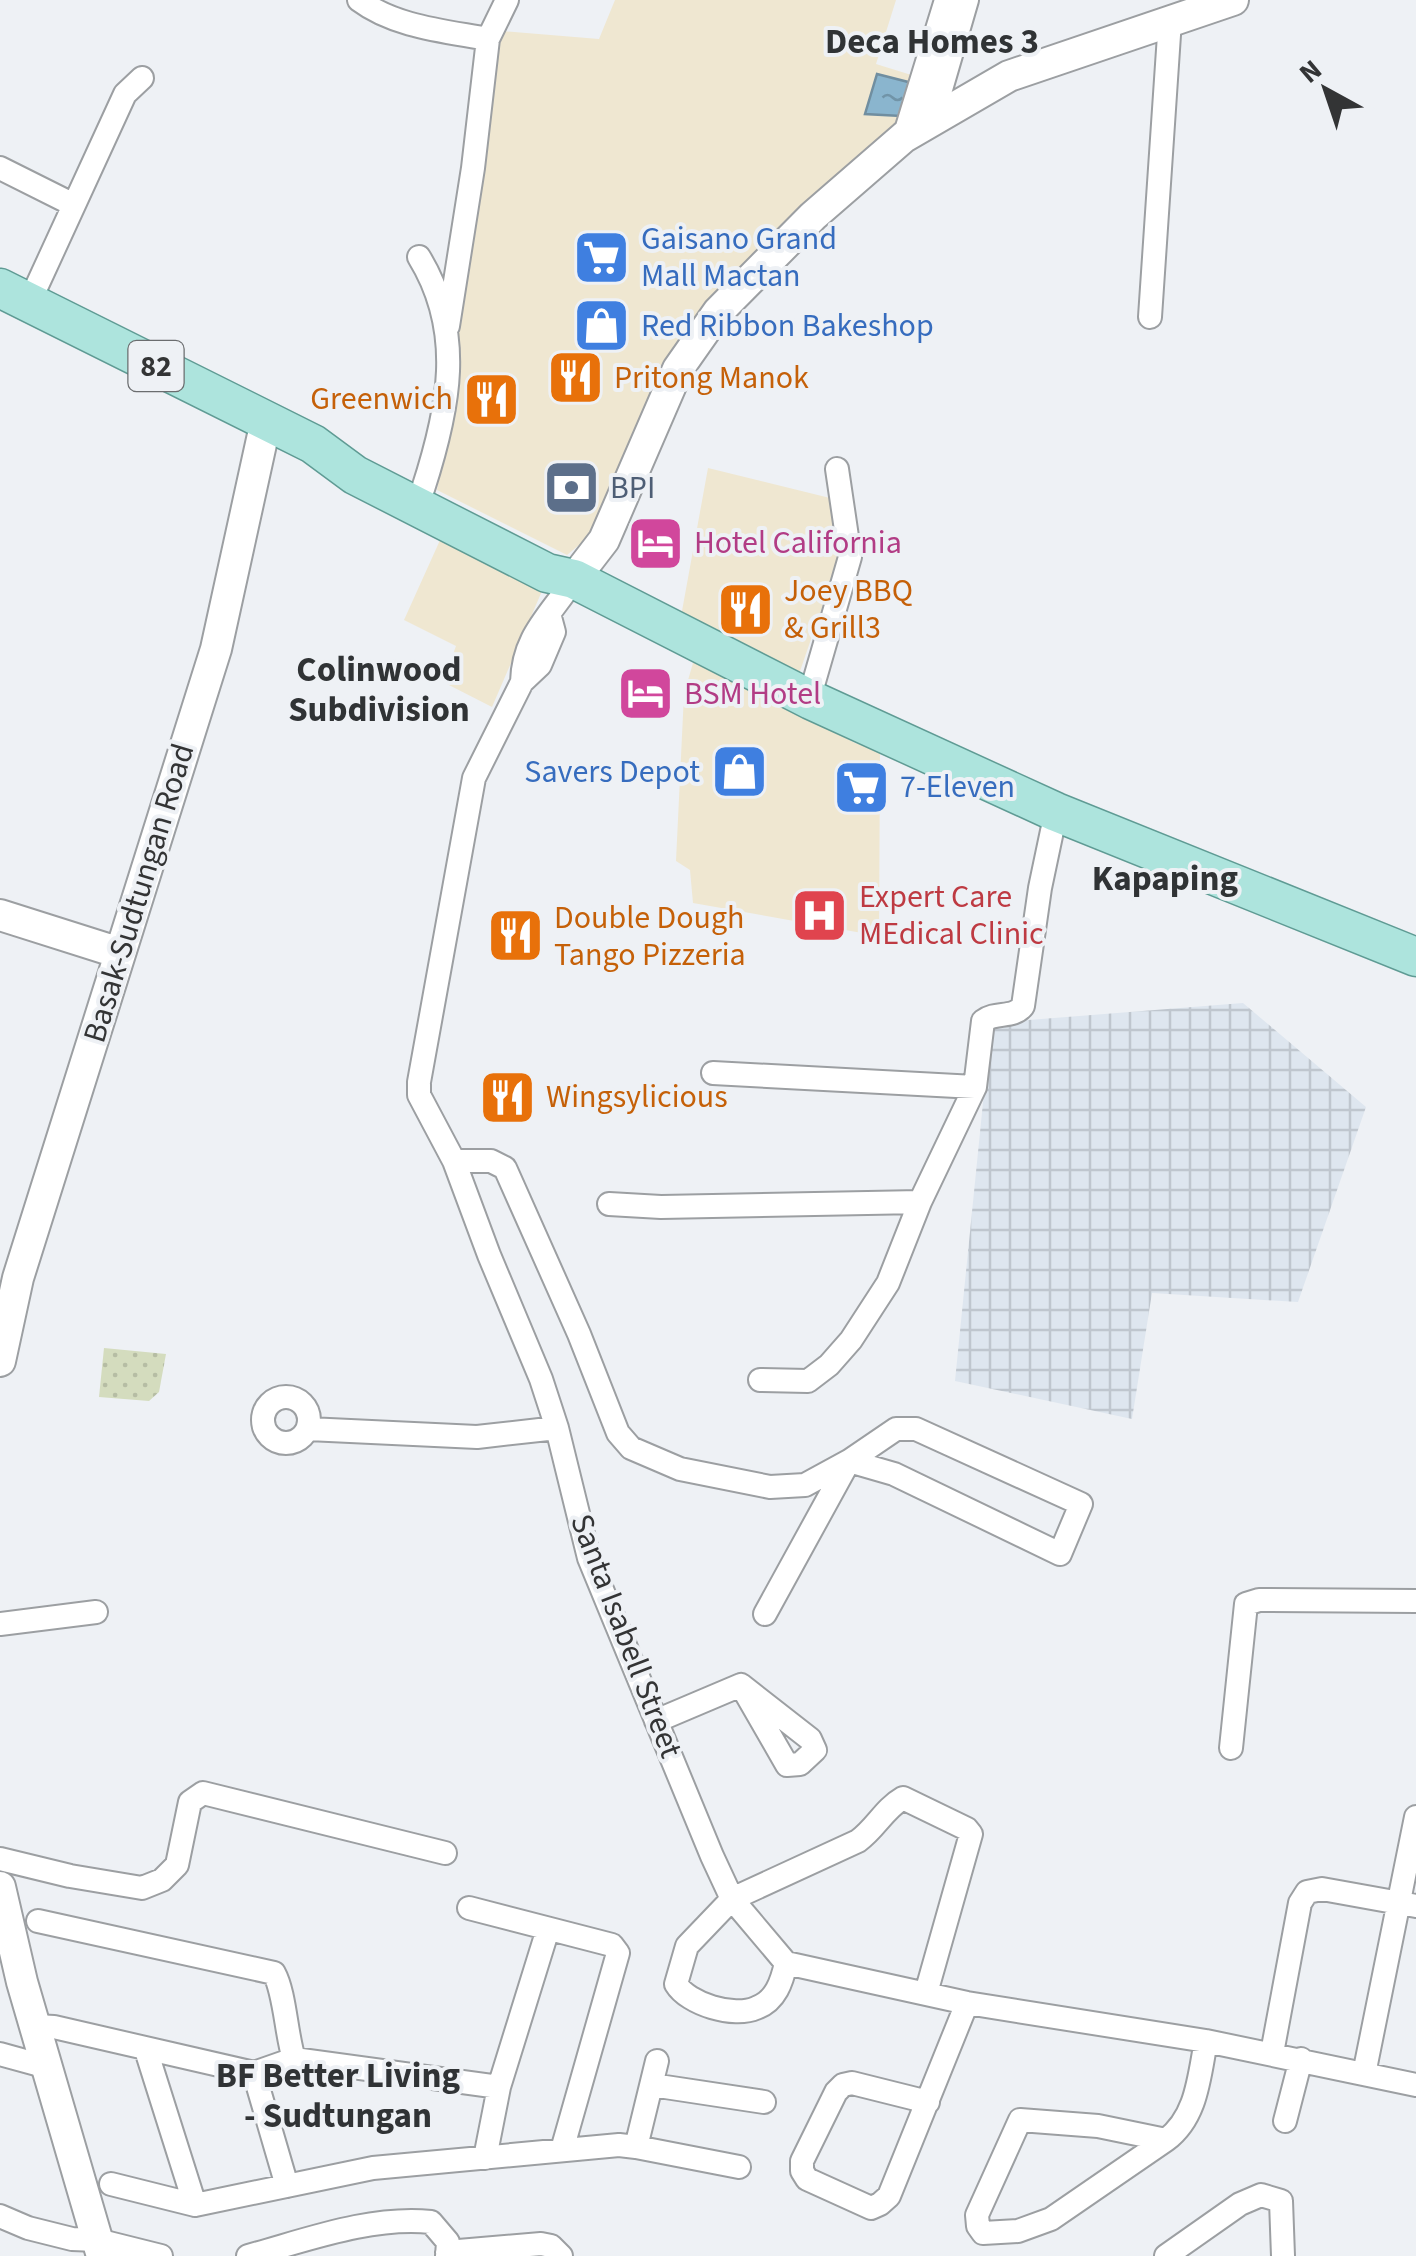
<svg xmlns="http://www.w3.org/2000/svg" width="1416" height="2256" font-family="'Source Sans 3',sans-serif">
	<defs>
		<pattern id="industrial-grid" width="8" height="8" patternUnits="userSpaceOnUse" patternTransform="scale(2.5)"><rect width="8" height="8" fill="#dee6ef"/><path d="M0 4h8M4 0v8" fill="none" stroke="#bfc6ce"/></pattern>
		<pattern id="grass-dots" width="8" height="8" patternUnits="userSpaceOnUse" patternTransform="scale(2.5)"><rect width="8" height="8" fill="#d4dcbe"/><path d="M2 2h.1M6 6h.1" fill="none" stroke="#b6bda4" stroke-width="1.8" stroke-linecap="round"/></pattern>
		<pattern id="water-ripples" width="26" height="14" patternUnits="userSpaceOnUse" patternTransform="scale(2.5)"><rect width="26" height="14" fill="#8ab5ce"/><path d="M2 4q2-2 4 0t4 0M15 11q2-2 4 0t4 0" fill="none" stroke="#7194a8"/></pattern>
	</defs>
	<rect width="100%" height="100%" fill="#eef1f5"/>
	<path fill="#efe7d1" d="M615,0H896L876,64L950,87L692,331L597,530L567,555L437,490L501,31L599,39Z
		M708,468L834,499L841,552L798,677L680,622Z
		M441,538L542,591L492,707L443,682L456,646L404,620Z
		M695,656L855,743L880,751L879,936L693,903L690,870L676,861L684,694Z"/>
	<path fill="url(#industrial-grid)" d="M1243,1003L1366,1107L1298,1302L1152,1293L1132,1419L955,1381L991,1023Z"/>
	<path fill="url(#grass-dots)" d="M104,1348L166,1354L159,1392L149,1401L99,1397Z"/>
	<path fill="url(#water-ripples)" stroke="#708ea0" stroke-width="2.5" d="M877,74L912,83L901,116L865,114Z"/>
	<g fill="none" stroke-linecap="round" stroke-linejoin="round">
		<defs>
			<path id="minor" d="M359,0C395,27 445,31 488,39
				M933,117L967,0
				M904,137L946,0
				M0,168L74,205
				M419,257C465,332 449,409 423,489
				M29,303L125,94L142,78
				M1150,317L1170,20
				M448,326L473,168L488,39L507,0
				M550,617L554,632L540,665L522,682L474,778L419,1082V1095L454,1161L489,1255L541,1379L557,1428L589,1558L712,1856L732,1899L786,1963L967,2003L1206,2041L1416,2085
				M522,682C523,636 550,616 574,579
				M809,699L850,557L837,469
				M713,1073L975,1087
				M454,1161H491L505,1168L579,1334L618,1433L631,1448L680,1469L770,1487L805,1485L849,1461L894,1474L1060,1554L1081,1504L916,1429H896L849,1461L765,1614
				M609,1204L661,1207L920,1202
				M760,1380L808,1381L829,1365L851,1340L888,1283L920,1202L975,1087L983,1021C996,1011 1013,1019 1023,1006L1040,888L1056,812
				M263 1420a23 23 0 1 1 46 0a23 23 0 1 1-46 0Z
				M308,1429L477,1437L557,1428
				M0,1624L96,1612
				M741,1685L810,1739L815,1750L800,1764L787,1765Z
				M656,1721L741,1685
				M1231,1748L1246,1604L1259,1600L1416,1601
				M0,1859L70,1876L142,1888L162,1880L177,1865L190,1802L203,1793L445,1853
				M469,1908L612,1945L618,1953L562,2150
				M38,1921L274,1973C285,1993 286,2034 294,2059
				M786,1963C782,1981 776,2001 756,2008C734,2018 688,2004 676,1984L687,1946L732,1899L858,1841C876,1828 884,1809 903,1798L967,1829L971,1834L926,1993
				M35,2026L54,2027L254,2073L294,2059L499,2087
				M146,2050L195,2205
				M1272,2053L1300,1903L1307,1892L1322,1889L1416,1906
				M0,2054L47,2067
				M254,2073L287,2186
				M1364,2074L1416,1817
				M652,2085L764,2102
				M928,2102L852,2083L843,2085L836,2092L802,2161V2171L807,2179L871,2208L880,2204L889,2196L967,2003
				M1020,2120L1098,2126L1166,2140L1051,2219L1018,2231L983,2233L978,2226L977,2215Z
				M1285,2121L1301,2059
				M1166,2140C1197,2117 1199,2077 1206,2041
				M636,2147L739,2167
				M485,2158L499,2087L548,1929
				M111,2184L195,2205L373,2168L619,2145L636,2147L657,2061
				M0,2216L28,2228L72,2239L97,2240L161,2256
				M447,2252L541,2244L551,2246L561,2256
				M248,2256C307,2240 369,2216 431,2222L448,2242L447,2256
				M1166,2256L1240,2204L1261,2195L1281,2201L1283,2256"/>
			<path id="tertiary" d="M574,579L604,540L678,369L718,312L813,216L904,137L1009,76L1233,0
				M0,915L120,953
				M0,1361L18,1278L216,649L266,421
				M0,1887L22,1982L102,2256"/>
			<path id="primary" d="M0,288L313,444L355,475L547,573L574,579L811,700L1056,812L1416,957"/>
		</defs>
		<use href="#minor" stroke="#9c9fa2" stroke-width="26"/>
		<use href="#tertiary" stroke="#9c9fa2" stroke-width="34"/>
		<use href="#primary" stroke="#5f9b94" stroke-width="41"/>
		<use href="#minor" stroke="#fff" stroke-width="22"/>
		<use href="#tertiary" stroke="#fff" stroke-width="30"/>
		<use href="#primary" stroke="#ade4dd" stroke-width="38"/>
	</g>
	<defs>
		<symbol id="supermarket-square" viewBox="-11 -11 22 22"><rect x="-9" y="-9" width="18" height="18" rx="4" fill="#3f7fe0" stroke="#eef1f5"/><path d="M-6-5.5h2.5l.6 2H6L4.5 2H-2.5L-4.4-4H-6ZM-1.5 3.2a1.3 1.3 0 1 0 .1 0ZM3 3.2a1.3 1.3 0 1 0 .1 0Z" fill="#fff"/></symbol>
		<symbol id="shop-square" viewBox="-11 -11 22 22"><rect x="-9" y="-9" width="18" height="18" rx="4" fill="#3f7fe0" stroke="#eef1f5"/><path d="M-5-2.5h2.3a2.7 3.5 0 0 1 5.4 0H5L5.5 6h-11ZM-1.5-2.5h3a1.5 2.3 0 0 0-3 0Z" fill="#fff"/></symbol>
		<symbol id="restaurant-square" viewBox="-11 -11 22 22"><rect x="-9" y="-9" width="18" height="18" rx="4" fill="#e8710a" stroke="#eef1f5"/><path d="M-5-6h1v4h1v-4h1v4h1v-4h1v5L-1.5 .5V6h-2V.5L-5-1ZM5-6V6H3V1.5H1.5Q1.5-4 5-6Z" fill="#fff"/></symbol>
		<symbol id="bank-square" viewBox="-11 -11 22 22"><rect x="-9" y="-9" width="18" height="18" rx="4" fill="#5c6f8a" stroke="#eef1f5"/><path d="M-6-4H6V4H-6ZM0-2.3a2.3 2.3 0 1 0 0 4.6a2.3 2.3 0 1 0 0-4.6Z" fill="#fff"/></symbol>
		<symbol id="hotel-square" viewBox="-11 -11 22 22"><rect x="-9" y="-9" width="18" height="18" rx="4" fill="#d1479c" stroke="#eef1f5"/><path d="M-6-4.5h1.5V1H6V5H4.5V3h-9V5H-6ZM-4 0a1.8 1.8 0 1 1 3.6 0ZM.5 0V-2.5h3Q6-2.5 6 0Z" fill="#fff"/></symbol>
		<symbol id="hospital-square" viewBox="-11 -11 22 22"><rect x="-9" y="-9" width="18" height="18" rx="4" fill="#e0444e" stroke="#eef1f5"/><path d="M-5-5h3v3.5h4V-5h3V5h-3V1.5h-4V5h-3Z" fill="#fff"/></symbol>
	</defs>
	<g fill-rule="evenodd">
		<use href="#supermarket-square" x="570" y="226" width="63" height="63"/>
		<use href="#shop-square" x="570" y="294" width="63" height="63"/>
		<use href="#restaurant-square" x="544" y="346" width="63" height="63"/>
		<use href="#restaurant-square" x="460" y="368" width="63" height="63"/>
		<use href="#bank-square" x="540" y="456" width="63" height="63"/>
		<use href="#hotel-square" x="624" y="512" width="63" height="63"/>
		<use href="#restaurant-square" x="714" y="578" width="63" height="63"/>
		<use href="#hotel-square" x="614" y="662" width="63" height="63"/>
		<use href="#shop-square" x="708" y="740" width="63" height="63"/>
		<use href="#supermarket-square" x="830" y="756" width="63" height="63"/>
		<use href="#hospital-square" x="788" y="884" width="63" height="63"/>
		<use href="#restaurant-square" x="484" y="904" width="63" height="63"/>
		<use href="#restaurant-square" x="476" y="1066" width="63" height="63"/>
	</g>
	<g text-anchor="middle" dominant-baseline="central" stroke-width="8" stroke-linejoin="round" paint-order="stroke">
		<rect fill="#eef1f5" stroke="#6b6d6f" stroke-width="2.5" x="128.5" y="341" width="55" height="50" rx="8"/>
		<g font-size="30" font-weight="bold" fill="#333435">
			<text x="156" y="366">82</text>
		</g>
		<g font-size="32" fill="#366cbe" stroke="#eef1f5" text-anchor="start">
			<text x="641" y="239">Gaisano Grand<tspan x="641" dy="37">Mall Mactan</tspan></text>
			<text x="641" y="326">Red Ribbon Bakeshop</text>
			<text x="700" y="772" text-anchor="end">Savers Depot</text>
			<text x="900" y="787">7-Eleven</text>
		</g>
		<g font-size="32" fill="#c56008" stroke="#eef1f5" text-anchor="start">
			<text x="614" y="378">Pritong Manok</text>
			<text x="453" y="399" text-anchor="end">Greenwich</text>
			<text x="784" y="591">Joey BBQ<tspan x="784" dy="37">&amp; Grill3</tspan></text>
			<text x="554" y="918">Double Dough<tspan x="554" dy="37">Tango Pizzeria</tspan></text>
			<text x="546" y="1097">Wingsylicious</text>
		</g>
		<g font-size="32" fill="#4e5e75" stroke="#eef1f5" text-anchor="start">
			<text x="610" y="488">BPI</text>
		</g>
		<g font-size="32" fill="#b23c85" stroke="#eef1f5" text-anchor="start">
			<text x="694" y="543">Hotel California</text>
			<text x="684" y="694">BSM Hotel</text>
		</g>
		<g font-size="32" fill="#333435" stroke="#eef1f5">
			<text transform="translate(139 893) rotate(-73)">Basak-Sudtungan Road</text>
			<text transform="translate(626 1636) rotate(69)">Santa Isabell Street</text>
		</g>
		<g font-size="32" fill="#be3a42" stroke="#eef1f5" text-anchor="start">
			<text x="859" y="897">Expert Care<tspan x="859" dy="37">MEdical Clinic</tspan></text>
		</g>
		<g font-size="35" font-weight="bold" fill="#303335" stroke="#eef1f5">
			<text x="932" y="42">Deca Homes 3</text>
			<text x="379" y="670">Colinwood<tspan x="379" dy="40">Subdivision</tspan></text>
			<text x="1165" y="879">Kapaping</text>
			<text x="338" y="2076">BF Better Living<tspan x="338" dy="40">- Sudtungan</tspan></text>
		</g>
	</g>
	<g transform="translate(1326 90) rotate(320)" stroke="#eef1f5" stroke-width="8" paint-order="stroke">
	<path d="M0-8L18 38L0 25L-18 38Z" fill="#333435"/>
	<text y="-15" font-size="28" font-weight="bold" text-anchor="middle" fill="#333435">N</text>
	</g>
</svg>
